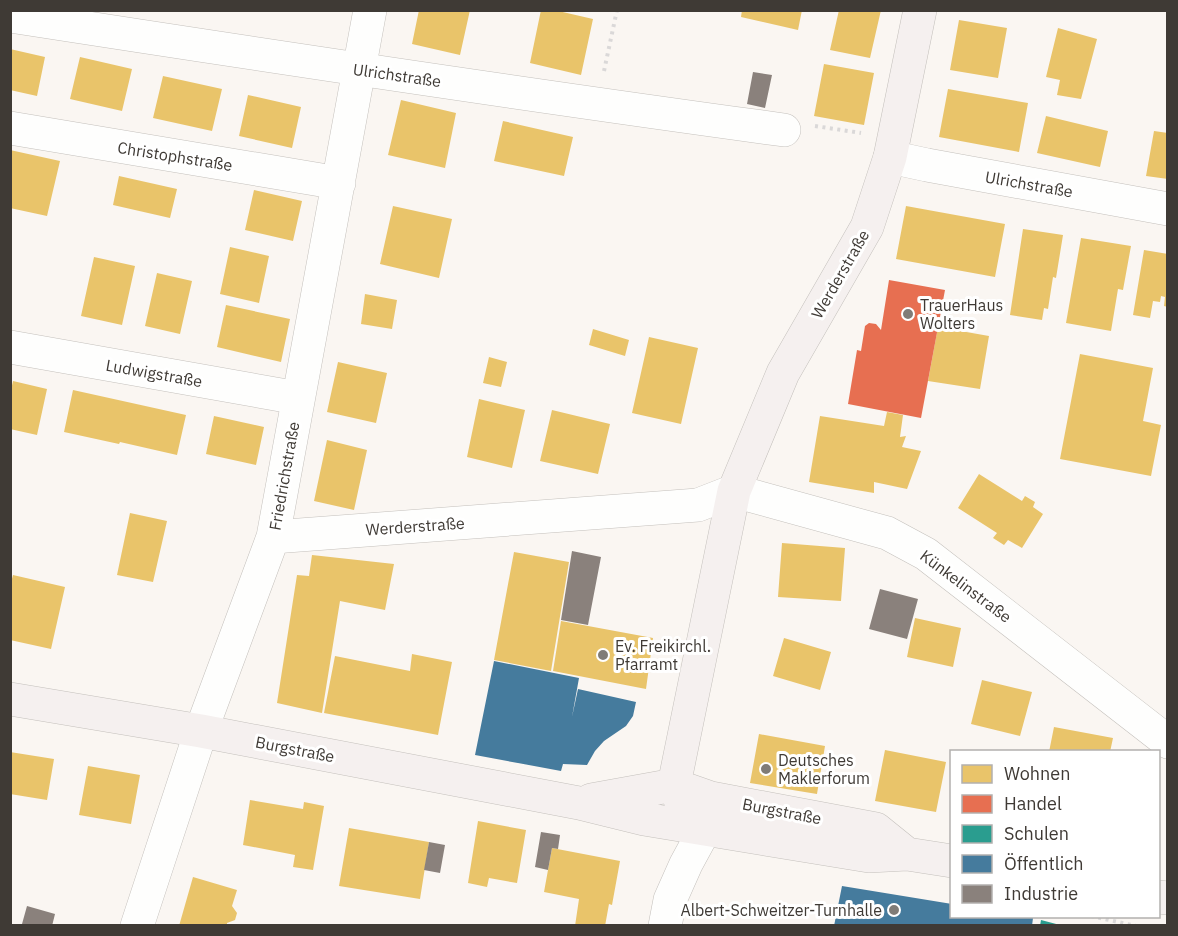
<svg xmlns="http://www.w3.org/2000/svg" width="1178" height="936" font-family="'IBM Plex Sans',sans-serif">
	<rect width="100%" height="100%" fill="#faf6f2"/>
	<path fill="#e9c46a" d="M419,10H470L460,55L412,44Z
		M541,10H554L593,19L581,75L530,63Z
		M742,10H802L798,30L741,17Z
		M839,10H881L870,58L830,50Z
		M959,20L1007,28L998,78L950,70Z
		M1058,28L1097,39L1081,99L1057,95L1060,80L1046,77Z
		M10,49L45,57L37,96L10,90Z
		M80,57L132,69L122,111L70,99Z
		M824,64L874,73L864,125L814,116Z
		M163,76L222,89L212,131L153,118Z
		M948,89L1028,103L1019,152L939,137Z
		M248,95L301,107L292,148L239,136Z
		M401,100L456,113L445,168L388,155Z
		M1046,116L1108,131L1100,167L1037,153Z
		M503,121L573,137L564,176L494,161Z
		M1154,131L1168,133V179L1146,176Z
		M10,150L60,161L47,216L10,208Z
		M119,176L177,189L170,218L113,205Z
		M254,190L302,201L293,241L245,230Z
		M393,206L452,219L439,278L380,264Z
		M906,206L1005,224L995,277L896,259Z
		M1023,229L1063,235L1056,278L1053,277L1048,309L1044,308L1042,320L1010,315Z
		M1081,238L1131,246L1123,290L1118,289L1111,331L1066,323Z
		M230,247L269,256L259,303L220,294Z
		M1144,250L1168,254V307L1164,306L1165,297L1161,296L1160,302L1153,301L1150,318L1133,315Z
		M94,257L135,266L122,325L81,316Z
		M157,273L192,281L180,334L145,326Z
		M365,294L397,300L392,329L361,324Z
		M226,305L290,319L281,362L217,347Z
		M938,327L989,336L980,389L928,381Z
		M593,329L629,340L625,356L589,345Z
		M649,337L698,348L681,424L632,413Z
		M1080,354L1153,368L1143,421L1161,425L1151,476L1060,459Z
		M489,357L507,362L501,387L483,383Z
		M338,362L387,373L376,423L327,412Z
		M13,381L47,389L37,435L10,429V394Z
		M73,390L186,415L177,455L120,442L119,444L64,432Z
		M479,399L525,410L512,468L467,457Z
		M552,410L610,424L598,474L540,461Z
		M887,412L903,415L900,437L906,436L902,447L921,451L907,489L874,482V493L809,482L820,416L884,426Z
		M214,416L264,427L256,465L206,454Z
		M327,440L367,450L354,510L314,501Z
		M979,474L1022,501L1025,496L1035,502L1033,507L1043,514L1022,548L1008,540L1004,545L993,538L997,533L958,508Z
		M130,513L167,521L153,582L117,575Z
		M782,543L845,548L841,601L778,597Z
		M514,552L569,562L551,671L494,660Z
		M312,555L394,564L385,610L340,601L322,713L277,703L297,575L309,576Z
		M13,575L65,587L51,649L10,640V586Z
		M915,618L961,628L953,667L907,657Z
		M561,621L653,638L646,689L553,671Z
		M784,638L831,652L820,690L773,676Z
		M412,654L452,662L438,735L324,713L335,656L410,671Z
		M982,680L1032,692L1020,736L971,724Z
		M1054,727L1113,738L1110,752H1049Z
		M759,734L825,746L817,794L750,783Z
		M885,750L946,762L936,812L875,801Z
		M10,752L54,759L47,800L10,794Z
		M88,766L140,775L131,824L79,815Z
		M250,800L303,809L304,802L324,806L313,870L293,867L295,855L243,845Z
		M478,821L526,830L517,883L489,878L487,887L468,883Z
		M349,828L429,842L420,899L339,886Z
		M552,848L620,861L612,905L609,904L605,926H575L579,899L544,892Z
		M193,877L237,890L232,906L237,913L235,920L227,923V926H179Z"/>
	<path fill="#e76f51" d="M889,280L945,290L921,418L848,404L857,350L861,351L865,326L869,323L876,324L881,330Z"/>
	<path fill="#2a9d8f" d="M1041,920L1060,925V926H1040Z"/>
	<path fill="#457b9d" d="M494,661L579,678L572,717L578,689L636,702L633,716L626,726L604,741L595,751L587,765L563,764L561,771L475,755Z
		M842,886L952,904V916H1024L1033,918L1032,926H834Z"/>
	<path fill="#8a817c" d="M753,72L772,75L765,108L747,104Z
		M572,551L601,557L588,625L561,620Z
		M880,589L918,599L907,639L869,629Z
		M541,832L560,835L558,849L552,848L548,870L535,867Z
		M429,842L445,845L440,873L424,870Z
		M27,906L55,914L52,926H29L22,924Z"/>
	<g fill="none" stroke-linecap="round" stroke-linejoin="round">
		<defs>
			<path id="street" d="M10,16C268,56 526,95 784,130
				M10,128L339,183
				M890,157L927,165L1168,209
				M10,347L298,398
				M273,537L698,505L734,491L887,533L926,554L1168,742
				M137,926L201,731L273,537L370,10
				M665,926L670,900L686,864L705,829"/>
			<path id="secondary" d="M10,699L201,731L579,803L644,819L869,856L907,854L952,861
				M591,800L674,785L711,798L876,829L907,854
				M705,829L684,809L674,785L734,491L783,373L867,227L890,157L920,10
				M1158,897L1168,898"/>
		</defs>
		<use href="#street" stroke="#c4c0bc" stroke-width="34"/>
		<use href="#secondary" stroke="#c4c0bc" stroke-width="34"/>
		<path stroke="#dad8d8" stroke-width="4" stroke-dasharray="3 4.5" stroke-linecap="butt" d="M604,71L617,10
			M815,126L861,133
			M1091,916L1136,926"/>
		<use href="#street" stroke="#fefefd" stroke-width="33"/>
		<use href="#secondary" stroke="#f5f0ef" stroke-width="33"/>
	</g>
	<g fill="#807c77" stroke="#fff" stroke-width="2">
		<circle cx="908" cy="314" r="6"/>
		<circle cx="603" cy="655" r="6"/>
		<circle cx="766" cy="769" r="6"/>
		<circle cx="894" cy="910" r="6"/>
	</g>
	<g text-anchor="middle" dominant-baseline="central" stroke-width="6" stroke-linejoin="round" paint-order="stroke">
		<g font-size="16" fill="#3f3a35" stroke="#fff">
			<text transform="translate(397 75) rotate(8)">Ulrichstraße</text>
			<text transform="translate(175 156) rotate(9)">Christophstraße</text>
			<text transform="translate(1029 184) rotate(10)">Ulrichstraße</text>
			<text transform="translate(840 274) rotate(-60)">Werderstraße</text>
			<text transform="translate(154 373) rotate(10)">Ludwigstraße</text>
			<text transform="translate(284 476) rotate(-80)">Friedrichstraße</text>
			<text transform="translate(415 526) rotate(-4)">Werderstraße</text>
			<text transform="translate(966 586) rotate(37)">Künkelinstraße</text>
			<text transform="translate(295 749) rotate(11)">Burgstraße</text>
			<text transform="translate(782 811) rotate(11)">Burgstraße</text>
		</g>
		<g font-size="16" fill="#3f3a35" stroke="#fff" text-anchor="start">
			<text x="920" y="305">TrauerHaus<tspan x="920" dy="18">Wolters</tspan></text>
			<text x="615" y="646">Ev. Freikirchl.<tspan x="615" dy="18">Pfarramt</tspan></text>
			<text x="778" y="760">Deutsches<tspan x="778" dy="18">Maklerforum</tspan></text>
			<text x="882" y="910" text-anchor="end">Albert-Schweitzer-Turnhalle</text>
		</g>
	</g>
	<rect width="1178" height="936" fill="none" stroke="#3f3a35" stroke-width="24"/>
	<rect x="950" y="750" width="210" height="168" fill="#ffffff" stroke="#b2b0ae" stroke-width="1.5"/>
	<rect x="962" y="765" width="30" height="18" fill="#e9c46a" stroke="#b2b0ae" stroke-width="1.5"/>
	<text x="1004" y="780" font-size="18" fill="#3f3a35">Wohnen</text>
	<rect x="962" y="795" width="30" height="18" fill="#e76f51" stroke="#b2b0ae" stroke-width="1.5"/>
	<text x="1004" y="810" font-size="18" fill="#3f3a35">Handel</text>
	<rect x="962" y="825" width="30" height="18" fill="#2a9d8f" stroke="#b2b0ae" stroke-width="1.5"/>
	<text x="1004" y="840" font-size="18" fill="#3f3a35">Schulen</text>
	<rect x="962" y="855" width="30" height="18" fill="#457b9d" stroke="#b2b0ae" stroke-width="1.5"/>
	<text x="1004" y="870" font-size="18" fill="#3f3a35">Öffentlich</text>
	<rect x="962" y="885" width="30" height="18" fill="#8a817c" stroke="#b2b0ae" stroke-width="1.5"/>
	<text x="1004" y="900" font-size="18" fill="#3f3a35">Industrie</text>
</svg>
